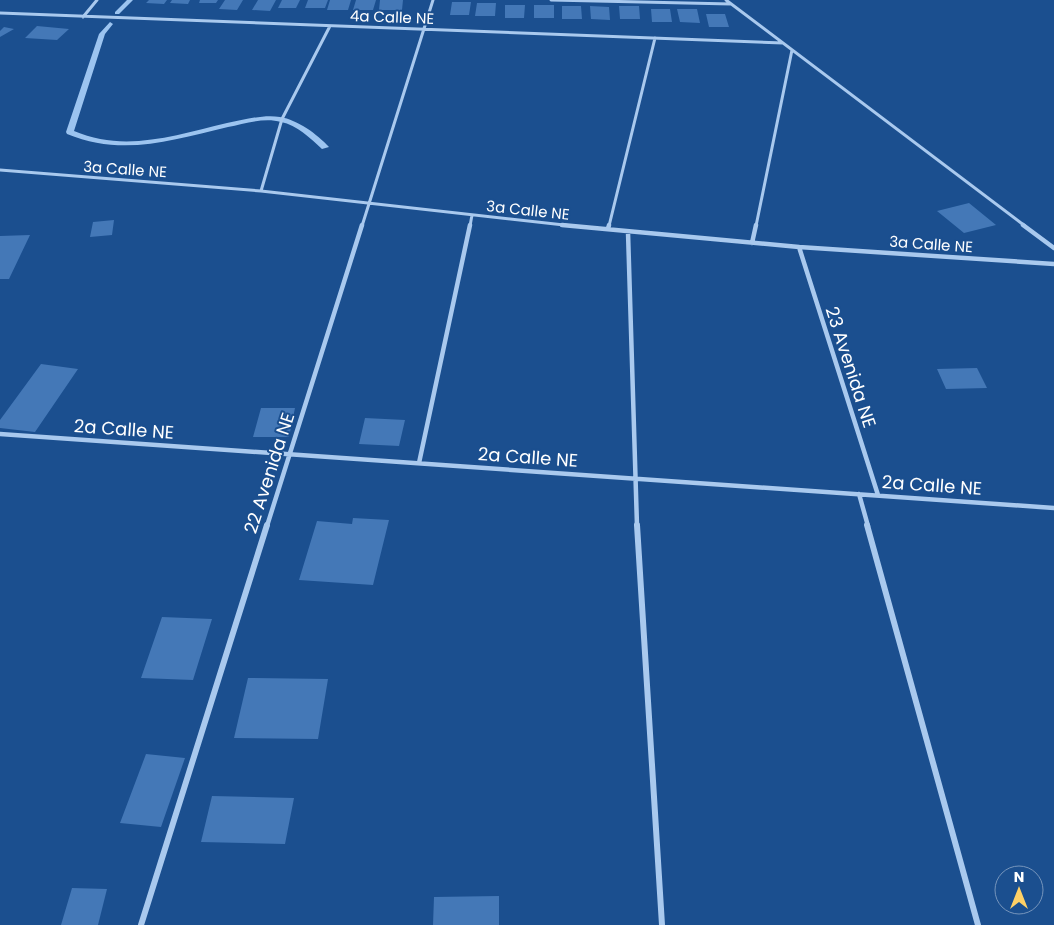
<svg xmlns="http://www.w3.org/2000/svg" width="1054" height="925" font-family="Poppins,sans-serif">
	<rect width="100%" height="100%" fill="#1b4f8f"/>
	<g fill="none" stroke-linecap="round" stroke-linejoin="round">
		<path fill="#9cc4f0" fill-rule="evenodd" d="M127,0H133L119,14H115V12Z
			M110,22L113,24L105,34L74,131C125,153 176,135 227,123C244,120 263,114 280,117C298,120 317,134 329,147L322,149C310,138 297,125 281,122C264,117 244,124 228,127C172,140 123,157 67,134L66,132L99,34Z"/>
	</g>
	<path fill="#4478b7" d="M149,0H167L164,4L146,3Z
		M172,0H190L188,4L170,3Z
		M200,0H218L216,3H199Z
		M225,0H243L237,10L219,9Z
		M258,0H276L270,11L252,10Z
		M282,0H300L296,8H278Z
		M308,0H328L325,8H305Z
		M330,0H351L348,10H327Z
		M356,0H376L373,10H353Z
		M380,0H403L402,10H379Z
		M452,2H471L469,15H450Z
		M477,3H496L495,16H475Z
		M505,5H525L524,18H505Z
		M534,5H554V18H534Z
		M562,6H581L582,19H562Z
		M590,6L609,7L610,20L591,19Z
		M619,6H639L640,19H620Z
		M651,9H670L672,22H652Z
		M677,9H697L700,23L680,22Z
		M706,14H725L729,27H709Z
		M37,26L69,29L57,40L25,38Z
		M4,27L14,29L0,37V31Z
		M969,203L996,225L964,233L937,211Z
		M114,220L112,235L90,237L93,222Z
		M30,235L9,279H0V236Z
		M41,364L78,369L35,432L0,428V420Z
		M977,368L987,388L946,389L937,369Z
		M261,408H295L289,437H253Z
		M365,418L405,420L399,446L359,444Z
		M353,518L389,520L373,585L299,580L317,521L352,524Z
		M162,617L212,619L193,680L141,678Z
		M248,678L328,679L318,739L234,738Z
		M146,754L185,758L161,827L120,823Z
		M212,796L294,798L285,844L201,842Z
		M72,888L107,889L98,925H61Z
		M499,896V925H433L434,897Z"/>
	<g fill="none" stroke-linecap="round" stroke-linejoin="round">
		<path stroke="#a9c9ee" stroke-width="3" d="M551,0L731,4
			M726,0L1025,226
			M0,13L783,43
			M83,17L97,0
			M0,170L261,191L573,226
			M261,191L282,119L330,26
			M362,226L433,0
			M470,226L472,215
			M609,226L655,38
			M756,226L792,50"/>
		<path stroke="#a9c9ee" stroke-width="4.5" d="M562,225L799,247L1054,264
			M1023,225L1054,248
			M608,229L609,225
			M628,232L637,526
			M752,243L756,225
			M799,247L878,495
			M0,434L1054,508
			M419,463L470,225
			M859,494L868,526
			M267,526L362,225"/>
		<path stroke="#a9c9ee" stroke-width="6" d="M637,525L662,925
			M867,525L978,925
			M141,925L267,525"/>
	</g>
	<g text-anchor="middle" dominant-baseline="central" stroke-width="4" stroke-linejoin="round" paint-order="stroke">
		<g font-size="15" fill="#fff" stroke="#1b4f8f">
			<text transform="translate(392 17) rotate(2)">4a Calle NE</text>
			<text transform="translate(125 169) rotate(4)">3a Calle NE</text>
			<text transform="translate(528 210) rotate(6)">3a Calle NE</text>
			<text transform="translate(931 244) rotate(4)">3a Calle NE</text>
		</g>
		<g font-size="18" fill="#fff" stroke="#1b4f8f">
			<text transform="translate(851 367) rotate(72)">23 Avenida NE</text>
			<text transform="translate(124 429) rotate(4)">2a Calle NE</text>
			<text transform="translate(528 457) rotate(4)">2a Calle NE</text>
			<text transform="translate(269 473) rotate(-72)">22 Avenida NE</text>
			<text transform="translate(932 485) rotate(4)">2a Calle NE</text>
		</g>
	</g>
	<g transform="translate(1019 890)"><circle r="24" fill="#1b4f8f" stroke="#7695bc"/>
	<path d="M0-4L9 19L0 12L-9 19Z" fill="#ffd166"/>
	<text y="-8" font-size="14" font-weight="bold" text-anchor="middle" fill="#ffffff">N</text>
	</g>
</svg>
